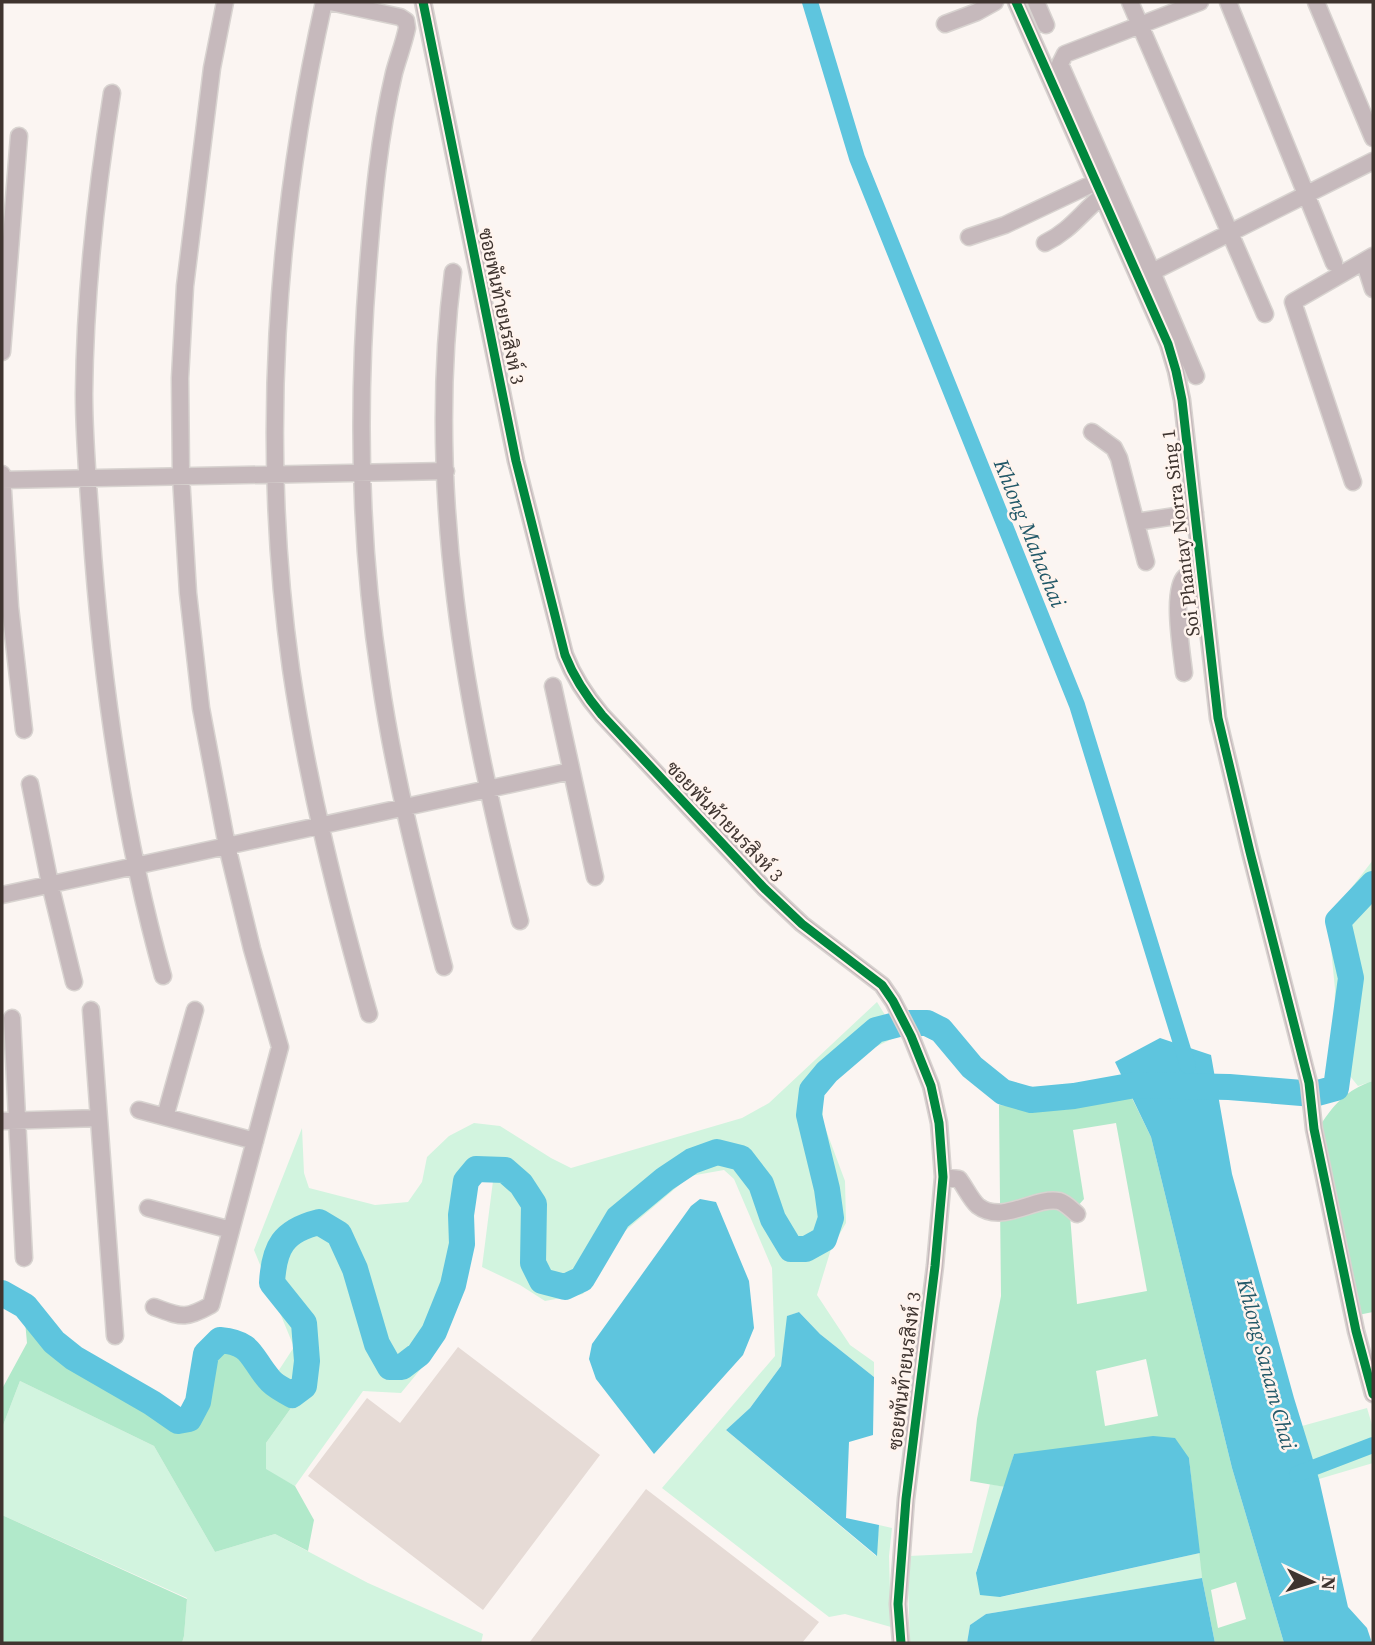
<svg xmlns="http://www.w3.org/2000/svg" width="1375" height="1645" font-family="'Source Serif 4',Sarabun,serif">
	<rect width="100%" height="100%" fill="#fbf5f2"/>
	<path fill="#d2f4df" d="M1373,860V1081L1358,1086L1333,1055L1335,989L1328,918Z
		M877,1002L898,1036L857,1056L822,1090L823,1122L845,1181L846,1223L831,1249L817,1295L850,1345L874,1362V1377L820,1334L799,1312L788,1316L781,1366L750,1408L726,1430L876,1556L879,1525L892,1528L889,1556L891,1627L845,1614L829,1617L662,1488L775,1356L772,1268L734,1179L724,1170L690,1176L612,1242L583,1294L545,1301L520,1285L482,1267L493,1181L458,1179L454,1267L468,1268L438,1348L401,1393L363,1391L295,1486L266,1470V1443L296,1401L264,1385L279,1370L294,1347L254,1250L302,1128L304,1173L309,1188L375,1205L408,1202L422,1182L427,1157L449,1136L474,1123L500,1126L551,1158L571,1168L742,1118L769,1103Z
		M20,1381L154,1446L215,1552L275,1534L368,1583L483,1634L481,1643H182L184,1636L187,1598L2,1515V1428Z
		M1367,1408L1373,1428V1463L1319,1479L1302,1426Z
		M990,1484L1005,1487L976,1572L1001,1597L1200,1553L1202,1578L986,1614L970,1625L967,1643H910L908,1585L909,1556L972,1553Z"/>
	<path fill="#b1e9ca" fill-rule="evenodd" d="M1373,1081V1312L1358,1315L1318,1129C1332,1106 1347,1089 1373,1081Z
		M1131,1096L1151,1137L1232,1468L1284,1643H1215L1202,1578L1189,1458L1014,1454L1005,1487L970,1481L977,1419L1001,1296L999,1105L1063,1110ZM1116,1123L1147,1291L1077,1304L1070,1215L1084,1199L1073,1130ZM1146,1359L1158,1416L1105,1426L1096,1371ZM1236,1582L1246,1619L1218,1628L1211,1590Z
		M25,1321L58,1361L129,1399L173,1427L196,1428L211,1361L218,1348L242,1353L264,1385L296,1401L266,1443V1469L295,1486L314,1520L308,1551L275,1534L215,1552L154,1446L20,1381L2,1428V1389L27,1343Z
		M2,1515L187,1599L184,1636L182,1643H2Z"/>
	<path fill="#5ec5de" d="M1160,1038L1211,1055L1232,1174L1294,1398L1319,1479L1348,1607L1367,1628L1372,1643H1284L1232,1468L1151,1137L1115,1062Z
		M700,1199L716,1202L749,1281L754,1328L743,1355L654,1454L596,1379L589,1359L592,1344L691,1206Z
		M799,1312L820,1334L874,1377L873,1435L849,1442L846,1518L879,1525L877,1556L726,1430L750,1408L781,1366L787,1316Z
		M1153,1436L1175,1438L1189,1458L1200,1553L1000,1597L980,1595L976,1573L1014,1454Z
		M1202,1578L1215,1643H967L970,1625L986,1614Z"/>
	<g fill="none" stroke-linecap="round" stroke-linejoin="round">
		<path stroke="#5ec5de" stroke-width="16" d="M810,2L857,158L1077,705L1188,1066
			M1297,1474L1373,1445"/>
		<path stroke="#5ec5de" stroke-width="26" d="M2,1293L25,1306L54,1342L74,1358L152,1403L178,1421L189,1419L198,1402L206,1354L220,1340C253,1343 250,1357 269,1379C274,1386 284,1390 292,1395L304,1386L307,1361L304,1323L272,1283C274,1247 283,1231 319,1222L339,1234L355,1269L377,1344L390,1367H402L419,1354L434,1332L453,1285L462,1244L461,1215L466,1181L476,1169L505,1170L521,1184L534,1204L533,1263L542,1281L565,1287L582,1279L618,1218L665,1179L692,1161L717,1152L741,1158L761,1184L773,1219L791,1249H806L824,1239L831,1218L827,1189L809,1115L812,1090L827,1072L876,1030L903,1023H927L941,1030L972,1067L1003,1092L1031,1100L1074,1096L1135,1085L1229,1087L1314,1094L1336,1088L1351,978L1338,921L1373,884"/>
	</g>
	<path fill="#e6dbd6" d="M458,1347L600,1455L483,1610L308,1476L367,1398L400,1423Z
		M646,1489L819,1622L802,1643H529Z"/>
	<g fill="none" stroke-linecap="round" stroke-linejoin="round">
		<defs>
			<path id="minor" d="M324,2C275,219 260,448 291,669C308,786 337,900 369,1014
				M330,2L400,17L406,21L407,28C404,43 398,58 394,73C379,136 373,203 368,267C357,405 359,542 380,678C394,776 419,872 444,967
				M423,2L516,461L565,655C574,678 586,696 602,715L764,888L802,924L882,985L893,1001L911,1036L931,1086L939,1123L943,1177L935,1266L906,1499L898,1604L901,1643
				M1016,2L1168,344L1176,371L1182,400L1218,718L1250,852L1309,1083L1314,1129L1356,1331L1373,1394
				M1036,2L1046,25
				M1130,2L1265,314
				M1228,2L1334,263
				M1316,2L1373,138
				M945,24L977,12L995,2
				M112,93C96,192 85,293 84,394C84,438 88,482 91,526C101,678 122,829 163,976
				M969,237L1005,225L1096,182
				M1045,243C1070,231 1081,213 1102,196
				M1364,261L1373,289
				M453,272C425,490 465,711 520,921
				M1152,272L1373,161
				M2,352L19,136
				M1196,376L1152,272L1060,64L1065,54L1200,2
				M1092,432L1114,448L1119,458L1146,562
				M2,474L10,607L24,730
				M2,480L446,471
				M1353,482L1293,302L1373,256
				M1136,522L1195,513
				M1184,673C1182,654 1171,590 1185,577C1189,574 1196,572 1200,569
				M553,686L595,877
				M30,784L50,884L74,982
				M2,895L571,771
				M91,1010L115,1336
				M12,1018L24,1258
				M139,1110L255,1141
				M165,1117L195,1010
				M2,1121L99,1118
				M943,1177L959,1179C965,1187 971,1200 978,1206C1003,1225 1035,1196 1059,1201C1066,1203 1072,1210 1077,1214
				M148,1208L231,1230
				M154,1307C182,1317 184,1320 211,1305L280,1047L252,949L227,846L201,708L188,593L181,476L180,378L185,286L212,68L225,2"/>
		</defs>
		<use href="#minor" stroke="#d8d3d0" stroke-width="19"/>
		<use href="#minor" stroke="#c6b9bc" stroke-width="16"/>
		<defs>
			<path id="cycleway" d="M423,2L516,461L565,655C574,678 586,696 602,715L764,888L802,924L882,985L893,1001L911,1036L931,1086L939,1123L943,1177L935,1266L906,1499L898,1604L901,1643
				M1016,2L1168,344L1176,371L1182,400L1218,718L1250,852L1309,1083L1314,1129L1356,1331L1373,1394"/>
		</defs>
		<use href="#cycleway" stroke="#fff4ee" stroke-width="13"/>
		<use href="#cycleway" stroke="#00873e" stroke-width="9"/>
	</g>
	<g text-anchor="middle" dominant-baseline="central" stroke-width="5" stroke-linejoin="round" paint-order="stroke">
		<g font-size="19" fill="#3f342f" stroke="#fff4ee">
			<text transform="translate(502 306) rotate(78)">ซอยพันท้ายนรสิงห์ 3</text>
			<text transform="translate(1180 533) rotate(-97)">Soi Phantay Norra Sing 1</text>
			<text transform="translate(725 821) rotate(46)">ซอยพันท้ายนรสิงห์ 3</text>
			<text transform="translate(904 1371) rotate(-83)">ซอยพันท้ายนรสิงห์ 3</text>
		</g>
		<g font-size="21" font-style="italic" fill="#225868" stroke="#fff4ee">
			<text transform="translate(1030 533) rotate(68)">Khlong Mahachai</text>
			<text transform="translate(1267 1364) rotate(75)">Khlong Sanam Chai</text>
		</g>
	</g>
	<rect width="1375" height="1645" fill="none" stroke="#3f342f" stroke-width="7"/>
	<g transform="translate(1312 1582) rotate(94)" stroke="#fff4ee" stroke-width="5" paint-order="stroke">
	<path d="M0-5L12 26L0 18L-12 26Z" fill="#3f342f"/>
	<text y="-10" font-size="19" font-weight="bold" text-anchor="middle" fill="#3f342f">N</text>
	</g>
</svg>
